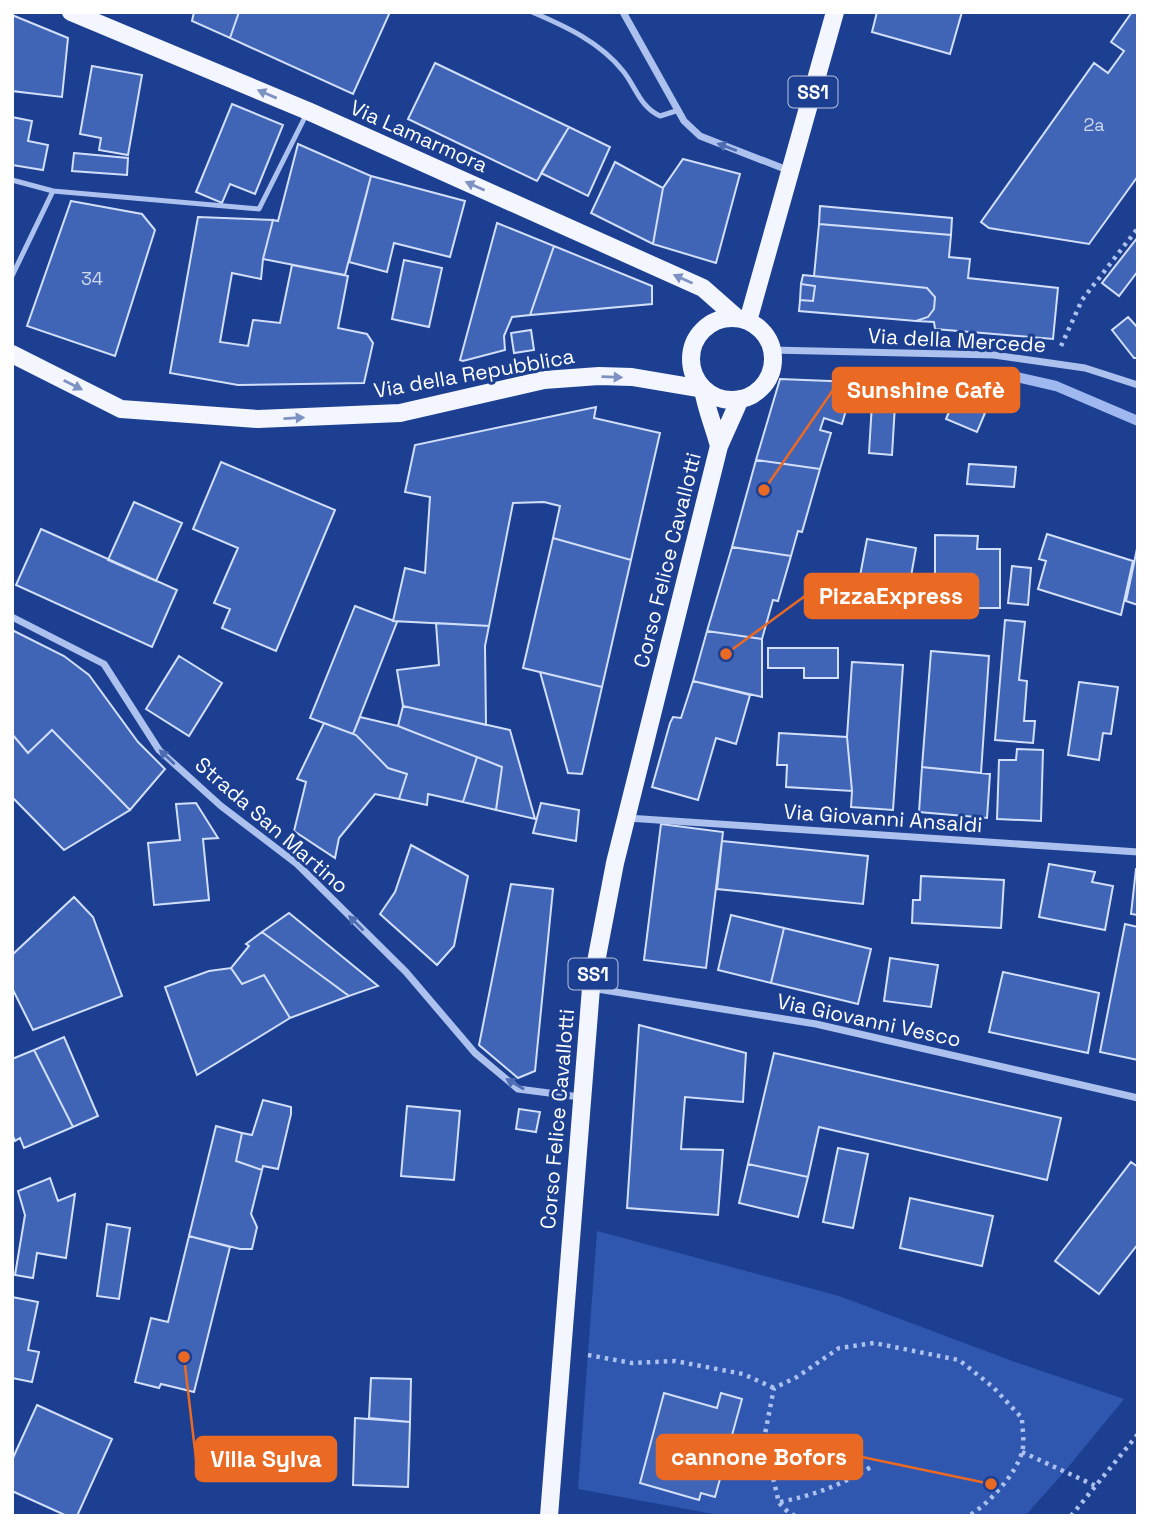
<svg xmlns="http://www.w3.org/2000/svg" width="1150" height="1528" font-family="'Space Grotesk',sans-serif">
	<rect width="100%" height="100%" fill="#1c3f91"/>
	<path fill="#2f57af" d="M597,1231L839,1296L1015,1362L1124,1399L1065,1471L1025,1516H724L578,1489Z"/>
	<g fill="none" stroke-linecap="round" stroke-linejoin="round">
		<path stroke="#9fb9f0" stroke-width="10" d="M994,372L1056,386L1138,421"/>
	</g>
	<path fill="#4065b7" stroke="#d2dffa" stroke-width="2" d="M194,12H239L230,38L192,21Z
		M239,12H390L353,94L230,38Z
		M877,12H962L950,54L872,32Z
		M1132,12H1138V176L1089,244L989,228L981,222L1094,63L1108,73L1124,51L1111,42Z
		M12,15L68,38L62,97L12,91Z
		M435,63L569,127L537,181L408,119Z
		M92,66L142,75L128,155L99,150L101,138L80,134Z
		M232,104L283,125L255,194L230,184L222,203L196,192Z
		M12,117L32,121L28,141L48,145L43,170L12,165Z
		M569,127L610,147L588,196L541,173Z
		M298,144L371,176L345,275L263,259L273,220L278,221Z
		M74,153L128,158L127,175L72,171Z
		M683,159L740,174L716,263L653,244L663,188Z
		M615,162L663,188L653,244L591,213Z
		M371,176L465,201L450,257L394,243L387,272L349,262Z
		M71,201L142,214L155,230L115,356L27,326Z
		M820,206L952,218L951,235L819,224Z
		M198,217L273,220L263,259L261,279L232,273L220,342L248,346L253,320L280,323L292,265L348,276L338,328L367,334L373,343L364,383L238,385L170,373Z
		M497,223L554,246L530,315L512,317L504,336L505,350L463,361L460,360Z
		M819,224L951,235L949,257L970,259L968,278L1058,288L1053,339L935,329L934,322L916,321L928,317L934,309L935,297L927,288L814,276Z
		M1138,237V271L1119,296L1102,283Z
		M554,246L652,286V304L530,315Z
		M404,260L442,268L429,327L392,319Z
		M803,275L927,288L935,297L934,309L928,317L916,321L799,311L800,300L813,301L815,286L801,284Z
		M801,284L815,286L813,301L800,300Z
		M1128,317L1138,328V358H1134L1112,330Z
		M531,330L534,350L514,353L511,333Z
		M780,379L854,382L842,424L824,418L820,430L831,433L820,469L756,460Z
		M954,400L985,413L977,432L946,419Z
		M872,403L895,405L892,455L869,453Z
		M596,407L594,418L660,433L631,560L553,538L560,506L544,502L513,503L489,626L393,621L405,568L425,573L430,497L405,492L415,445Z
		M756,460L820,469L802,532L798,531L791,556L732,547Z
		M221,462L335,510L276,651L222,628L230,609L214,603L238,548L193,529Z
		M969,464L1016,467L1014,487L967,484Z
		M134,502L182,523L156,581L108,560Z
		M41,529L177,590L152,647L16,585Z
		M1047,534L1133,561L1121,615L1038,589L1046,561L1039,559Z
		M935,535L978,536L977,549H1000V608H935Z
		M553,538L631,560L602,687L523,668Z
		M867,539L916,548L906,605L864,598L868,577L860,576Z
		M1138,544V605L1126,601Z
		M732,547L791,556L778,601L773,600L762,639L707,631Z
		M1012,566L1031,568L1028,605L1008,603Z
		M355,606L397,622L353,734L310,718Z
		M1005,620L1025,622L1019,680L1027,681L1024,721H1035L1033,743L995,740Z
		M436,623L489,626L485,646L486,725L403,706L397,670L439,665Z
		M12,630L64,656L89,675L138,742L165,769L130,810L52,730L28,753L12,734Z
		M707,631L762,639V697L693,681Z
		M768,648H838V678H804V668H768Z
		M931,651L989,656L981,773L922,767Z
		M179,656L222,683L189,736L146,709Z
		M852,662L903,665L893,810L851,807L852,791L847,737Z
		M540,672L602,687L582,774L568,773Z
		M693,681L750,695L736,744L716,738L698,800L652,787L670,723L673,717L681,718Z
		M1079,682L1118,687L1111,734L1103,733L1099,760L1068,755Z
		M403,706L510,730L535,819L496,810L502,767L398,726Z
		M360,717L398,726L477,757L463,802L428,794L427,805L399,799L407,774L388,768L356,735L353,734Z
		M324,723L356,735L388,768L407,774L399,799L375,794L339,838L335,858L294,831L306,782L297,779Z
		M52,730L130,810L64,850L12,797V734L28,753Z
		M779,733L847,737L852,791L786,787L787,765H777Z
		M1017,749L1043,750L1041,821L997,819L999,760H1016Z
		M477,757L502,767L496,810L463,802Z
		M922,767L990,774L987,818L919,812Z
		M196,803L218,838L203,839L209,900L154,905L148,843L180,840L176,804Z
		M541,803L579,810L576,841L533,833Z
		M661,824L723,832L706,968L644,960Z
		M722,841L868,856L863,904L717,889Z
		M411,845L468,876L454,946L437,965L380,914L395,892Z
		M1049,864L1095,872L1092,882L1113,886L1105,930L1039,917Z
		M1136,869H1138V915L1131,914Z
		M921,876L1004,880L1001,928L912,923L913,900H920Z
		M511,884L553,889L535,1071L518,1078L479,1045Z
		M74,897L93,917L122,996L33,1030L12,988V955Z
		M289,913L378,986L349,996L262,932Z
		M731,915L784,928L771,983L718,970Z
		M1125,924L1138,927V1060L1100,1052Z
		M784,928L871,949L858,1004L771,983Z
		M262,932L349,996L290,1018L264,975L242,984L231,968L249,946L246,944Z
		M890,958L938,965L931,1007L884,1001Z
		M231,968L242,984L264,975L290,1018L197,1075L165,987L209,971Z
		M1003,972L1099,993L1088,1053L989,1032Z
		M639,1025L746,1053L743,1102L685,1097L681,1149L723,1150L718,1215L627,1208Z
		M64,1037L98,1116L73,1127L34,1050Z
		M34,1050L73,1127L24,1148L20,1138L15,1141L12,1134V1059Z
		M774,1053L1061,1118L1047,1180L819,1127L808,1177L748,1164Z
		M263,1100L291,1107V1114L278,1169L263,1166L262,1170L236,1161L242,1133L252,1135Z
		M407,1106L460,1111L454,1180L401,1176Z
		M519,1109L540,1112L536,1132L516,1129Z
		M216,1126L242,1133L236,1161L262,1170L251,1214L257,1227L252,1249H240L189,1236Z
		M838,1148L868,1154L853,1228L823,1222Z
		M1131,1162L1138,1167V1244L1099,1294L1055,1261Z
		M748,1164L808,1177L798,1217L739,1203Z
		M50,1178L58,1201L75,1194L66,1258L37,1253L33,1278L15,1275L25,1215L18,1191Z
		M910,1198L993,1216L982,1266L900,1248Z
		M107,1224L130,1228L119,1299L97,1296Z
		M189,1236L230,1247L194,1392L161,1384L159,1388L135,1382L151,1318L168,1322Z
		M12,1297L38,1302L28,1350L39,1352L32,1382L12,1378Z
		M371,1378L411,1379L410,1422L369,1418Z
		M664,1393L717,1408L721,1393L742,1399L715,1497L701,1493L699,1500L640,1483Z
		M37,1405L112,1439L77,1516H67L12,1491V1460Z
		M355,1418L410,1422L408,1487L353,1485Z"/>
	<g fill="none" stroke-linecap="round" stroke-linejoin="round">
		<path stroke="#acc1ee" stroke-width="4.5" stroke-dasharray="3.5 5" stroke-linecap="butt" d="M1061,346L1082,300L1138,228
			M588,1355L632,1363L675,1361L743,1374L774,1388
			M1022,1452L1096,1486
			M780,1502C815,1495 841,1485 871,1467
			M795,1516L788,1512L779,1503L764,1439L774,1388L797,1377L839,1348L874,1343L959,1360L993,1387L1022,1418C1022,1428 1025,1442 1022,1452C1017,1473 987,1506 968,1516
			M1071,1516L1138,1434"/>
		<path stroke="#acc1ee" stroke-width="5" d="M532,12C565,26 600,42 623,71C636,87 640,107 660,116L679,110
			M12,180L53,191
			M12,276L53,191L259,209L306,115"/>
		<path stroke="#acc1ee" stroke-width="7" d="M623,12L684,121L700,136L790,171
			M771,350L994,355L1085,368L1138,385
			M12,617L104,664L159,750L221,806L297,864L406,972L475,1053L518,1089L580,1097
			M627,818L1138,852
			M591,988L816,1024L1138,1098"/>
		<path stroke="#f3f6ff" stroke-width="18" d="M71,12L308,111L703,288L737,318
			M691 359a41 41 0 1 1 82 0a41 41 0 1 1-82 0Z
			M748,321L835,12
			M12,354L121,409L258,419L400,413L544,380L599,376L632,377L703,389C706,409 714,426 719,446
			M549,1516L591,988L615,863L719,446L740,399"/>
	</g>
	<defs><path id="oneway-solid" d="M-6-.8H1V-3.2L6.5 0L1 3.2V.8H-6Z" transform="scale(1.75)"/></defs>
	<g fill="#7d91c2">
		<use href="#oneway-solid" transform="translate(267 94) rotate(-157)"/>
		<use href="#oneway-solid" transform="translate(475 186) rotate(-156)"/>
		<use href="#oneway-solid" transform="translate(683 279) rotate(-156)"/>
		<use href="#oneway-solid" transform="translate(612 377) rotate(2)"/>
		<use href="#oneway-solid" transform="translate(73 385) rotate(27)"/>
		<use href="#oneway-solid" transform="translate(294 418) rotate(-3)"/>
	</g>
	<g fill="#4e6cb2">
		<use href="#oneway-solid" transform="translate(727 147) rotate(-159)"/>
		<use href="#oneway-solid" transform="translate(167 757) rotate(-137)"/>
		<use href="#oneway-solid" transform="translate(356 923) rotate(-135)"/>
		<use href="#oneway-solid" transform="translate(515 1084) rotate(-150)"/>
	</g>
	<g text-anchor="middle" dominant-baseline="central" stroke-width="6" stroke-linejoin="round" paint-order="stroke">
		<g font-size="18" fill="#cfd8ed">
			<text x="1094" y="124">2a</text>
			<text x="92" y="278">34</text>
		</g>
		<g fill="#1c3f91" stroke="#bbc5de" stroke-width="2">
			<rect x="788.5" y="76.5" width="49" height="31" rx="5"/>
			<rect x="568.5" y="958.5" width="49" height="31" rx="5"/>
		</g>
		<g font-size="19" font-weight="bold" fill="#fff">
			<text x="813" y="92">SS1</text>
			<text x="593" y="974">SS1</text>
		</g>
		<g font-size="21" fill="#fff" stroke="#1c3f91">
			<text transform="translate(419 136) rotate(24)">Via Lamarmora</text>
			<text transform="translate(957 340) rotate(3)">Via della Mercede</text>
			<text transform="translate(474 373) rotate(-10)">Via della Repubblica</text>
			<text transform="translate(667 560) rotate(-76)">Corso Felice Cavallotti</text>
			<text transform="translate(883 818) rotate(4)">Via Giovanni Ansaldi</text>
			<text transform="translate(272 825) rotate(41)">Strada San Martino</text>
			<text transform="translate(869 1020) rotate(12)">Via Giovanni Vesco</text>
			<text transform="translate(557 1119) rotate(-85)">Corso Felice Cavallotti</text>
		</g>
	</g>
	<path fill="none" stroke="#ea6a24" stroke-width="2.5" d="M764 490L833 390M726 654L805 596M991 1484L862 1457M184 1357L196 1459"/>
	<g fill="#ea6a24" stroke="#1c3f91" stroke-width="2.5">
		<circle cx="764" cy="490" r="7"/>
		<circle cx="726" cy="654" r="7"/>
		<circle cx="991" cy="1484" r="7"/>
		<circle cx="184" cy="1357" r="7"/>
	</g>
	<g fill="#ea6a24" stroke="#ea6a24" stroke-width="2.5">
		<rect x="833" y="368" width="186" height="44" rx="7"/>
		<rect x="805" y="574" width="173" height="44" rx="7"/>
		<rect x="657" y="1435" width="205" height="44" rx="7"/>
		<rect x="196" y="1437" width="140" height="44" rx="7"/>
	</g>
	<g font-size="23" text-anchor="middle" font-weight="bold" fill="#fff">
		<text x="926" y="398">Sunshine Cafè</text>
		<text x="891" y="604">PizzaExpress</text>
		<text x="759" y="1465">cannone Bofors</text>
		<text x="266" y="1467">Villa Sylva</text>
	</g>
	<rect width="1150" height="1528" fill="none" stroke="#ffffff" stroke-width="28"/>
</svg>
